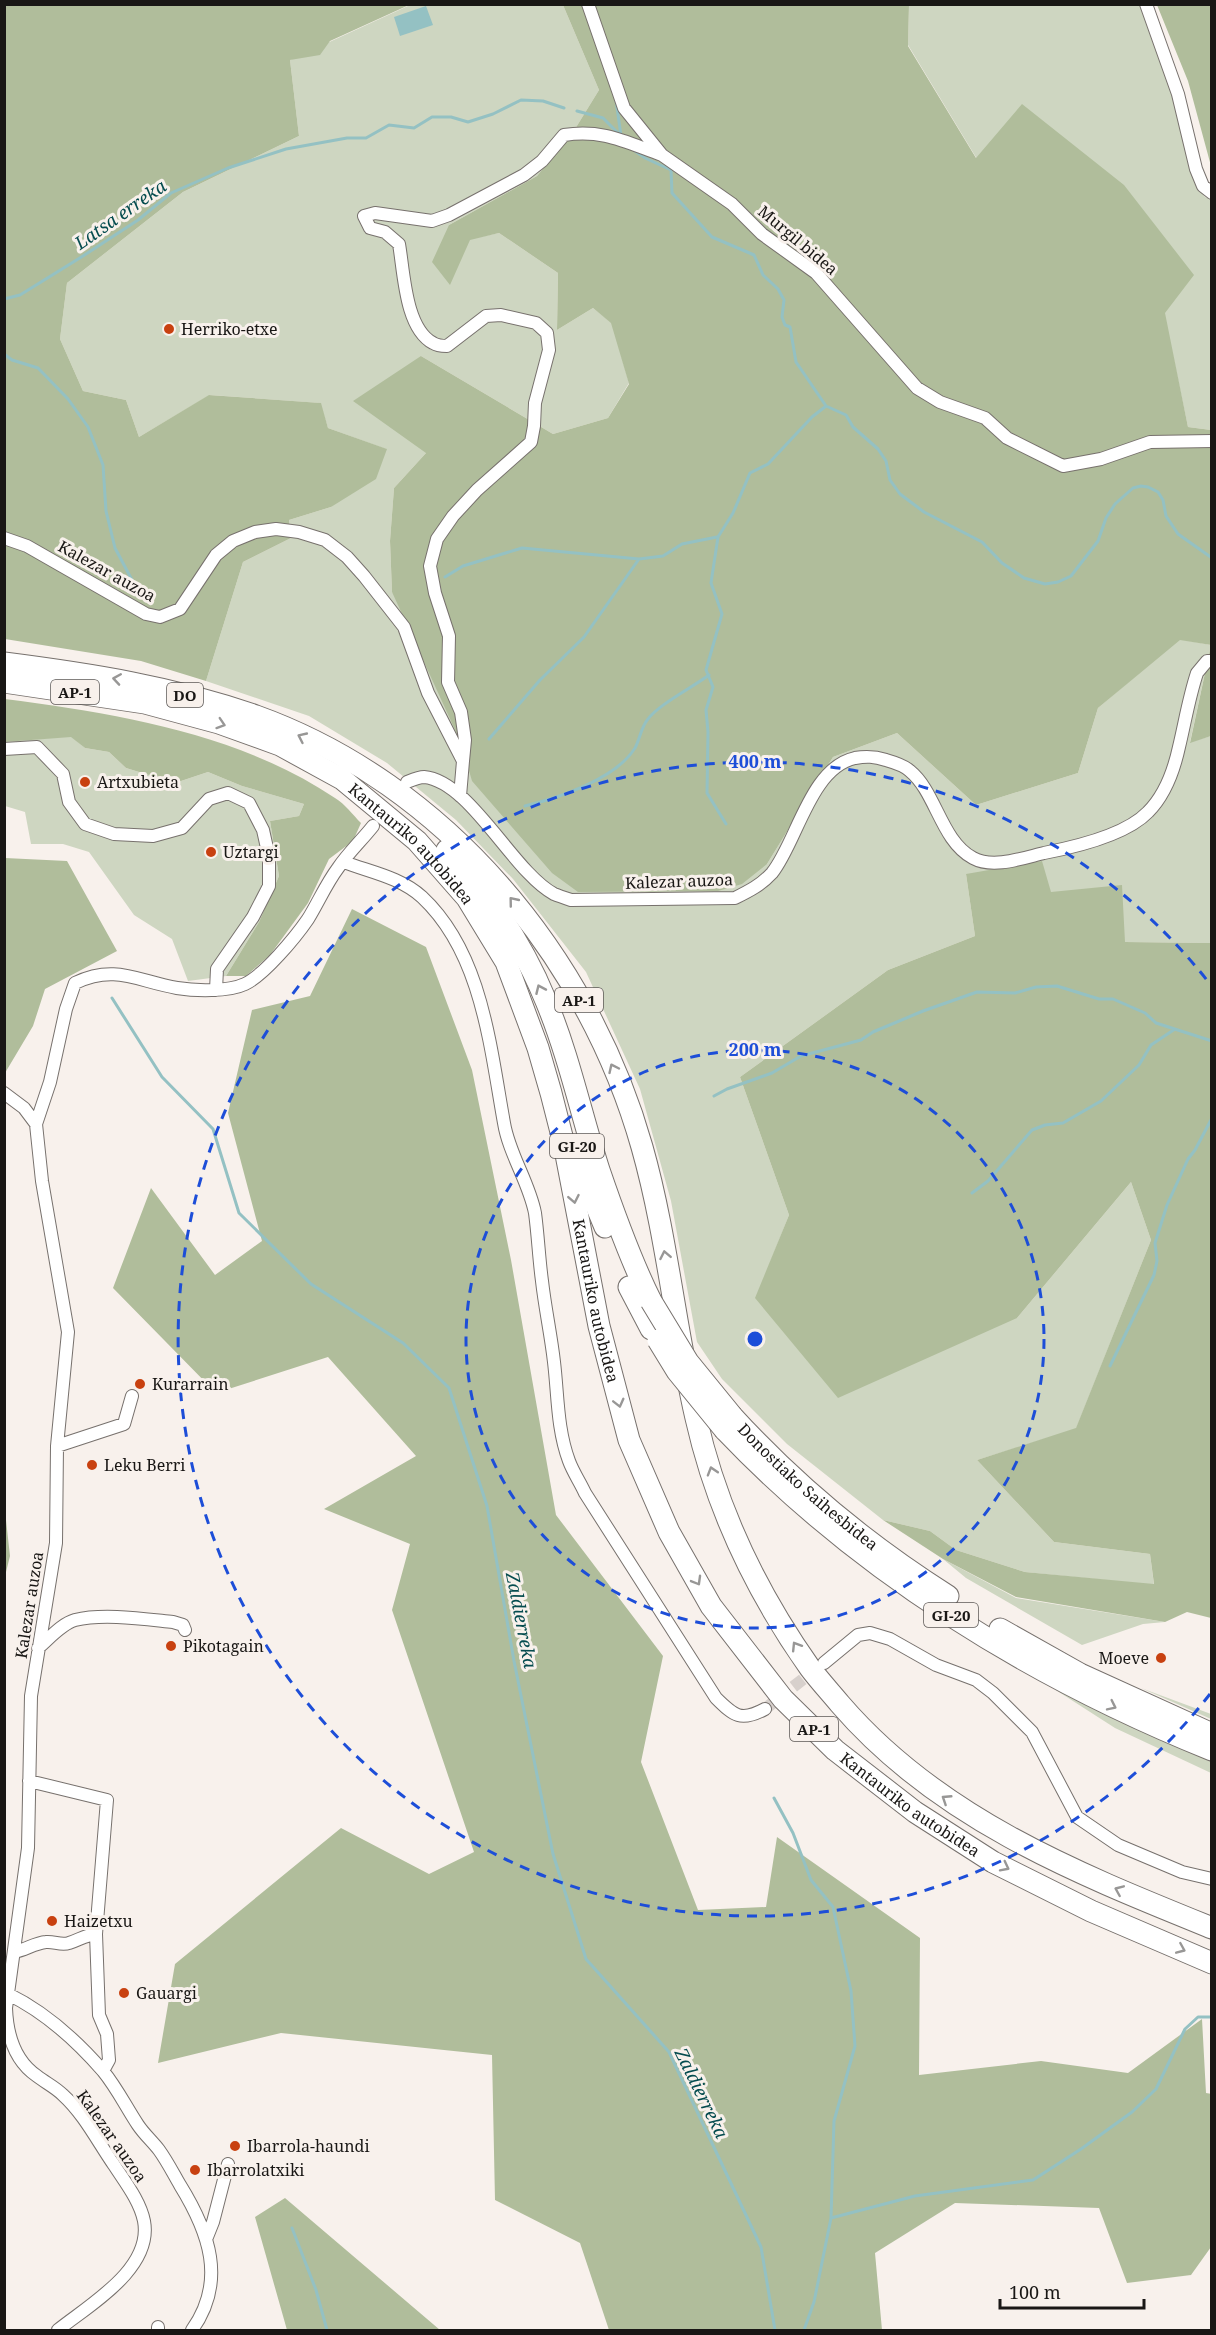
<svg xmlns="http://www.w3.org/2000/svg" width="1216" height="2335" font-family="'Noto Serif',serif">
	<rect width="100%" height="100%" fill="#f8f1ec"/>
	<path fill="#ced6c1" d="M410,5H563L599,90L575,129L537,176L449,225L470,239L499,233L558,273L557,330L593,308L612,323L629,383L608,418L553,434L421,356L426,453L394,488L390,541L392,592L767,864L833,757L897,733L976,805L1078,773L1098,708L1179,639L1211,645L1190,742L1211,736L1210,943L1125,942L1051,892L966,874L975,936L888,970L740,1077L789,1215L756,1298L1017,1318L1131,1182L1151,1240L1076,1429L977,1460L1054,1542L1150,1554L1154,1585L1025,1572L956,1550L930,1531L883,1520L787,1444L722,1379L697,1342L671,1201L640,1089L586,972L513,879L456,820L387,763L309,716L206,681L243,562L291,538L289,520L331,507L386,449L328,428L320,403L210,395L139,437L126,400L83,391L60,339L67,283L183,192L299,136L290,60Z
		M909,5H1142L1150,35L1174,98L1195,184L1205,197L1211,199V430L1188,427L1164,313L977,159L908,45Z
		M71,736L85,748L109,752L126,768L175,783L208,772L242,786L304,804L299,816L270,821L279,876L259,922L226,976L188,981L172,939L134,915L89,852L63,844H31L25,812L5,806L4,742Z
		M943,1559L1016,1598L1165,1622L1143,1624L1082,1645L966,1578Z
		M1048,1685L1093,1708L1211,1760V1773L1115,1728Z
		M1141,1688L1211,1714V1719Z"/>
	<path fill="#b0bd9b" d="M5,5H409L330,41L320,55L290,60L299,136L183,192L67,283L60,339L83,391L126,400L139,437L209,395L321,403L328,428L387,449L376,479L331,507L289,520L291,538L243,562L206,681L141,661L5,639Z
		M563,5H909L908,46L976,158L1022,104L1124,185L1194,275L1165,313L1188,427L1211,430V736L1190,743L1211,645L1180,640L1098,708L1078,773L976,805L897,733L833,757L767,864L742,884L718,891L578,892L552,873L472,781L461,743L392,592L390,541L394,488L426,453L353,401L421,356L553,434L608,418L629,384L611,323L593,308L557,330L558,273L499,233L470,240L450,285L432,262L449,225L537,176L575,129L599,90Z
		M1157,5H1211V166L1188,81Z
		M5,699C118,714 238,733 335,798C345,804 353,815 361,823L353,841L329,859L308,903L270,955L246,976H226L259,922L279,876L270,821L299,816L304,804L242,786L208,772L175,783L126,768L109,752L85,748L71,737L5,742Z
		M5,858L67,861L117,951L45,989L33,1026L5,1073Z
		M1042,861L1051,892L1122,885L1125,942L1210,943L1211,940V1618L1187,1612L1165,1622L1016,1597L943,1559L883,1520L930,1531L956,1550L1025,1572L1154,1584L1150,1554L1054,1542L977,1460L1076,1428L1151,1240L1131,1182L1017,1318L838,1398L755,1298L789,1215L740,1077L888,970L975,936L966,874Z
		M352,909L426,947L472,1070L511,1260L556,1515L663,1656L641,1762L698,1910L766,1907L777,1837L920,1938L919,2075L1041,2061L1128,2073L1202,2019L1206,2093L1212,2094L1211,2247L1191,2275L1127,2283L1099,2208L955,2203L875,2253L882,2330H609L580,2243L495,2200L492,2055L281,2033L158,2063L175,1964L341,1828L429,1874L474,1852L392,1610L410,1544L324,1509L416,1456L328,1357L216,1393L113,1288L151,1188L215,1275L262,1241L228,1113L252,1010L310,996Z
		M4,1502L10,1556L5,1576H4Z
		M285,2198L440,2330H287L255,2217Z"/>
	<path fill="#94c1c3" d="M426,6L433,25L400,36L394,17Z"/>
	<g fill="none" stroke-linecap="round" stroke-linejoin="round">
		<path stroke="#94c1c3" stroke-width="3" d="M616,100L621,136
			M577,111L603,118L618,133
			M635,151L645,158L671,170L672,193L712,237L754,255L763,275L778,289L784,300L782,317L785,325L790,327L796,362L826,406L846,415L853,427L878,449L886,461L890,480L900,494L924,512L982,542L1002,563L1024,578L1045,584L1058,582L1071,576L1098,541L1106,518L1115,504L1133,488L1141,486L1148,487L1158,492L1163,500L1166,516L1178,534L1212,558
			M4,299L20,295L83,256L138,220L171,193L228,168L286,149L347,138H366L389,125L414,128L432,117H451L468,122L493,114L521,100L543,101L564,108
			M4,354L12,360L38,368L68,399L88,427L103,465L106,511L115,548L132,580L152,601
			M445,577L463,566L522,548L639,559L663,556L682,544L717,537
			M489,739L540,680L584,637L639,559
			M525,806C558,798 616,779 635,748C640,739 641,727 648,719C658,705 693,687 709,675
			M726,824L707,793L708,732L706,710L713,687L706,670L722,614L711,583L718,537L733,513L750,473L768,464L812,417L826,406
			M112,998L162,1077L213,1129L239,1213L311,1284L403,1343L449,1388L487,1506L514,1661L553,1854L586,1959L669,2052L761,2247L775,2330
			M714,1096L727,1089L772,1073L801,1056L861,1040L873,1032L923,1011L977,992L1015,993L1036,987L1057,986L1099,999H1113L1145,1013L1156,1023L1212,1041
			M972,1193L988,1181L1032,1130L1045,1125L1063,1123L1101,1101L1139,1065L1151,1045L1175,1029
			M1110,1366L1154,1275L1157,1261L1155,1243L1167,1205L1188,1159L1195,1150L1212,1118
			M774,1798L793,1833L811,1880L833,1907L851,1991L855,2046L834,2121L831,2218L814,2302L804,2330
			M831,2218L915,2196L1033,2180L1081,2149L1132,2112L1156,2089L1185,2029L1198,2017H1212
			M292,2228L316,2290L327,2330"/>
		<path stroke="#d7d0cc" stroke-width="12" stroke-dasharray="12 6" stroke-linecap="butt" d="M765,1709L816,1669"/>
		<defs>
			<path id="street" d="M588,4L624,108L662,155L732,204L762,234L816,273L917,388L940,402L985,418L1007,438L1063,466L1101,459L1150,442L1212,441
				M1146,4L1178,94L1196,169L1203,186L1212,193
				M4,538L27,546L146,614L160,617L180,609L216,555L233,541L255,532L276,529L299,532L325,540L347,557L364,576L404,627L428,693L463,761L460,796
				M4,749L37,747L63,774L69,802L85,824L114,834L153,836L182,828L209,799L228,793L249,803L263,830L269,857V886L253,917L217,969L216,990
				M463,761L465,740L461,712L448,682L449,636L435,593L430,566L437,539L453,516L477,490L531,442L534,426L535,403L549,350L547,333L536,323L501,315L486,316L447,346C443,346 436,345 433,343C405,328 404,272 399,244L385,232L370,228L364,216L375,213L432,221L449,215L524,175L542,161L564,135C603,129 625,142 662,155
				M407,782C412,780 419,777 424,777C470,781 513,872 554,894C559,896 565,898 571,900L735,898C749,891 761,885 772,873C797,842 810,768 855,758C866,756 874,756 886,760C893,762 904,765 910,771C936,792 941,841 973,858C993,869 1023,858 1044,853C1075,847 1126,835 1148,812C1165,795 1174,770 1179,747C1185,722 1189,697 1197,673L1207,661H1212
				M344,862C370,872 400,877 422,897C482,953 490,1046 504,1123C509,1154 529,1182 535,1213C538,1235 539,1259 542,1281C545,1308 551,1335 554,1362C558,1395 557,1429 569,1461C573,1472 580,1482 585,1493L716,1698C734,1716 741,1722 765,1709
				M4,1093L24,1108L36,1124
				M57,1446L124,1424L132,1396
				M38,1648C49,1639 61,1624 75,1620C103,1613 144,1619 173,1622L183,1625L185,1630
				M824,1663L858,1635L870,1633L890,1639L936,1665L976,1680L993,1693L1032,1732L1077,1817L1118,1845L1182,1872L1212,1879
				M29,1781L107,1800L96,1934L99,2015L107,2034L109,2060L103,2071C117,2088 126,2107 138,2125C144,2134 152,2141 159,2150C167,2161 173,2173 180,2185C209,2232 227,2281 192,2330
				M14,1952C25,1950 35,1943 46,1942C54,1941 61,1946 69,1943C79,1940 85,1935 96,1934
				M8,1994C45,2012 76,2040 103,2071
				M207,2237L213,2222L228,2164
				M158,2327V2330
				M58,2330C89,2305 153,2269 144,2221C140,2201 125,2182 114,2165C98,2142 84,2114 63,2095C55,2087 46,2083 37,2076C15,2061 7,2034 6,2008L28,1848L31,1696L56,1543L57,1446L68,1332L42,1181L36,1124L50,1082L66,1009L75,983C115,964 137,981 177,988C195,991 228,992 245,984C264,975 295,938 308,919C318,903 326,884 338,868C348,853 362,840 373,826"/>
			<g id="highway">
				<path d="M4,663C90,674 174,687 256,716C445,784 588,956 642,1147C667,1235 675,1328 696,1418C716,1507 757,1593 810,1668C819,1680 830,1692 840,1704C938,1818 1076,1873 1212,1928"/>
				<path id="s1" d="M4,682L145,703L219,723L280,745L342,779L417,841L467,898L506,962L538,1048L551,1093L564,1144L599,1326L629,1440L669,1532L711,1606L783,1699L835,1750L915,1812L993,1862L1091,1911L1212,1963"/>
				<path d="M447,850C489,894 523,945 546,1001C569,1056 581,1114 599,1170C614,1214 630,1259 651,1301"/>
				<path d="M579,1152L590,1191L605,1227"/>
				<path d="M629,1287L651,1329"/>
				<path id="s2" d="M732,1416C795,1485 869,1546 948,1596"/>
				<path d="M725,1430C860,1572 1031,1677 1212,1750"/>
				<path d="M1000,1629L1080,1674L1212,1734"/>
			</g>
		</defs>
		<use href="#street" stroke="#77716d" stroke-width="14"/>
		<use href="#highway" stroke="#77716d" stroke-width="23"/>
		<use href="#street" stroke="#fff" stroke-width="12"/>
		<use href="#highway" stroke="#fff" stroke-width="21"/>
		<defs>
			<path id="highway-bridge" d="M651,1301L688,1362L732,1416
				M658,1340L677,1371L725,1430"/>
		</defs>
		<use href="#highway-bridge" stroke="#77716d" stroke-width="23" stroke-linecap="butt"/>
		<use href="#highway-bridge" stroke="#fff" stroke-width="21"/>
	</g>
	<defs><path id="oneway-chevron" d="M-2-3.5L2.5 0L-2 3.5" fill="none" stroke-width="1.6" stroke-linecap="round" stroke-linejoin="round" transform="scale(1.5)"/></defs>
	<g stroke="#989796">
		<use href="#oneway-chevron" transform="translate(117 679) rotate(-171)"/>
		<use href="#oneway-chevron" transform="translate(221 724) rotate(18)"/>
		<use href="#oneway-chevron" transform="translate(302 737) rotate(-155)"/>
		<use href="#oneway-chevron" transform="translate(513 901) rotate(-129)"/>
		<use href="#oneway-chevron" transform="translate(540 989) rotate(-114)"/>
		<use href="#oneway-chevron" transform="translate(613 1068) rotate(-115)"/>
		<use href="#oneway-chevron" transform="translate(574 1199) rotate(79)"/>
		<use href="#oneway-chevron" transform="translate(665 1255) rotate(-101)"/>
		<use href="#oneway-chevron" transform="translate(619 1403) rotate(76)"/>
		<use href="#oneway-chevron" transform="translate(712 1471) rotate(-107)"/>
		<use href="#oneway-chevron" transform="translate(697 1581) rotate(60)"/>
		<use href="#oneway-chevron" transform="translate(796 1646) rotate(-122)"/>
		<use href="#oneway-chevron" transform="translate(1112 1706) rotate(26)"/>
		<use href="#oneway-chevron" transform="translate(946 1799) rotate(-147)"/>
		<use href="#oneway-chevron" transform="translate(1005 1867) rotate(27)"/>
		<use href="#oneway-chevron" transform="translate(1119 1890) rotate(-157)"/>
		<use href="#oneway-chevron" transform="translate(1181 1949) rotate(23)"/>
	</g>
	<g fill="none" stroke="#1d4ed8" stroke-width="3" stroke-dasharray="10 8">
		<circle cx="755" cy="1339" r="289"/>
		<path d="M1210 1694A577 577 0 1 1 1210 984"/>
	</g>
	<g fill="#c84110" stroke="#f8f1ec" stroke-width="2">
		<circle cx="169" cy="329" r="6"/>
		<circle cx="85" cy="782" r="6"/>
		<circle cx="211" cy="852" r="6"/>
		<circle cx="140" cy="1384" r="6"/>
		<circle cx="92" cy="1465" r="6"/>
		<circle cx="171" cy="1646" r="6"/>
		<circle cx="1161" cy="1658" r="6"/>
		<circle cx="52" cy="1921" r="6"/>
		<circle cx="124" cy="1993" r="6"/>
		<circle cx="235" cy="2146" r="6"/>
		<circle cx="195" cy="2170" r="6"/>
	</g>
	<g text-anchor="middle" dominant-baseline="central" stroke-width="6" stroke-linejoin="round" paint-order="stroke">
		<g fill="#f8f1ec" stroke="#5c5856" stroke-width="1.5">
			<rect x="51" y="680" width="48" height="24" rx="4.5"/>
			<rect x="167" y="683" width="36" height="24" rx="4.5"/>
			<rect x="555" y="988" width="48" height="24" rx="4.5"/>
			<rect x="550" y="1134" width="54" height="24" rx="4.5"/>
			<rect x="924" y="1603" width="54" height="24" rx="4.5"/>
			<rect x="790" y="1717" width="48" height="24" rx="4.5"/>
		</g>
		<g font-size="15" font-weight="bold" fill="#191715">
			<text x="75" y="692">AP-1</text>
			<text x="185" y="695">DO</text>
			<text x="579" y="1000">AP-1</text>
			<text x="577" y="1146">GI-20</text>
			<text x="951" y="1615">GI-20</text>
			<text x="814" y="1729">AP-1</text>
		</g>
		<g font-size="16" fill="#191715" stroke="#f8f1ec">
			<text transform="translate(798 240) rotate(40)">Murgil bidea</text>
			<text transform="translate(107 571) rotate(29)">Kalezar auzoa</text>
			<text stroke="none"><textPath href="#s1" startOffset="450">Kantauriko autobidea</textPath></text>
			<text transform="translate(679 881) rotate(-2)">Kalezar auzoa</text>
			<text stroke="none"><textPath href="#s1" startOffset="954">Kantauriko autobidea</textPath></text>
			<text stroke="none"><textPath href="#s2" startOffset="104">Donostiako Saihesbidea</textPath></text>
			<text transform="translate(29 1605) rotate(-81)">Kalezar auzoa</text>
			<text stroke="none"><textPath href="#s1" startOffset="1566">Kantauriko autobidea</textPath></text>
			<text transform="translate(112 2136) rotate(55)">Kalezar auzoa</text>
		</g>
		<g font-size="16" fill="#191715" stroke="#f8f1ec" text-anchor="start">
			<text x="181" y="329">Herriko-etxe</text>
			<text x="97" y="782">Artxubieta</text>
			<text x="223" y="852">Uztargi</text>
			<text x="152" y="1384">Kurarrain</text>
			<text x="104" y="1465">Leku Berri</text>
			<text x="183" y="1646">Pikotagain</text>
			<text x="1149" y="1658" text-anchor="end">Moeve</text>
			<text x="64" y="1921">Haizetxu</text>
			<text x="136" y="1993">Gauargi</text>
			<text x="247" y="2146">Ibarrola-haundi</text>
			<text x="207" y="2170">Ibarrolatxiki</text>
		</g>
		<g font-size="18" font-style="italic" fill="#054c4f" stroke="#f8f1ec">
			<text transform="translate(120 214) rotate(-35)">Latsa erreka</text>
			<text transform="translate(522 1620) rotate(79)">Zaldierreka</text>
			<text transform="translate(702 2093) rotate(64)">Zaldierreka</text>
		</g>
	</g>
	<circle cx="755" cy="1339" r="9" fill="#1d4ed8" stroke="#f8f1ec" stroke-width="3"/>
	<g font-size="18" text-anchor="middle" font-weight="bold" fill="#1d4ed8" stroke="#f8f1ec" stroke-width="6" stroke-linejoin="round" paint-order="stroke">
		<text x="755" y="768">400 m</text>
		<text x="755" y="1056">200 m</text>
	</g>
	<rect width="1216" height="2335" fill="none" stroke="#191715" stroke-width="12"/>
	<path d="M1000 2299v9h144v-9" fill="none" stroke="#191715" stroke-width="3"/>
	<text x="1009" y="2299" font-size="18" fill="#191715" stroke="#f8f1ec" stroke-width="4.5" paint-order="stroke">100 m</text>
</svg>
